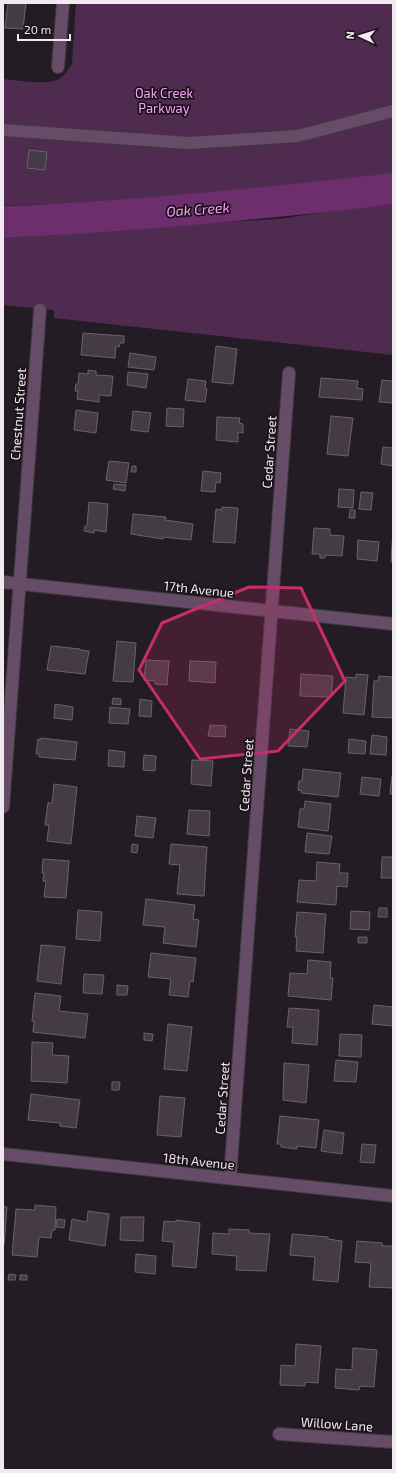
<svg xmlns="http://www.w3.org/2000/svg" width="396" height="1473" font-family="'Exo 2',sans-serif">
	<rect width="100%" height="100%" fill="#241c24"/>
	<path fill="#502b50" d="M76,3H393V173L277,192L54,204L3,206V79L31,82H48L58,80L65,74L72,64Z
		M393,201V355L54,318V310L3,305V234L280,219Z"/>
	<g fill="none" stroke-linecap="round" stroke-linejoin="round">
		<path stroke="#6c2e6d" stroke-width="31" d="M3,222C127,217 250,205 373,191L393,188"/>
	</g>
	<path fill="#443b44" stroke="#6b616b" d="M8,3H26L23,29L5,28Z
		M29,150L47,152L45,170L27,168Z
		M83,333L124,336V343H120L119,347L116,346L115,358L81,355Z
		M216,346L237,349L233,384L212,382Z
		M130,353L156,357L154,370L128,367Z
		M88,370L96,371V375L113,376L111,396L99,395V402L77,399L78,391H75L76,384H78L79,373L88,374Z
		M128,372L148,374L146,388L127,385Z
		M321,378L358,381L357,388L363,389L362,400L319,397Z
		M188,379L206,381L205,388L207,389L205,402L185,400Z
		M382,380L393,381V403L379,402Z
		M167,408L184,409L183,427L166,426Z
		M76,410L98,413L96,433L74,430Z
		M133,411L151,413L148,432L131,430Z
		M331,416L353,418L348,456L327,454Z
		M217,417L240,418L239,423L243,424V433L238,432V442L216,440Z
		M383,447L393,448V466L381,464Z
		M109,461L129,463L126,483L106,480Z
		M132,466H136V472H131Z
		M203,471L221,473L220,483L216,482L215,492L201,491Z
		M114,484L126,485L125,491L113,489Z
		M339,489L354,490L353,508L338,507Z
		M361,492L373,493L371,510L359,509Z
		M89,502L108,504L106,532L94,530V533L84,531L85,526H87Z
		M222,507L238,508L235,543L213,542L216,509L222,510Z
		M350,510H355V518H349Z
		M133,514L166,517L165,520L193,524L191,540L163,537V539L131,534Z
		M314,528L330,529V535L344,536L342,556L325,555V558H320V554H312Z
		M393,529V562H391Z
		M358,540L379,542L377,561L357,559Z
		M117,641L136,643L133,682L113,681Z
		M51,646L80,649V650L89,651L85,674L47,670Z
		M146,660L169,661L167,685L155,684V681L144,680Z
		M190,661L216,662L215,683L189,681Z
		M301,674L333,676L331,697L300,696Z
		M356,674L368,675L364,715L343,713L346,677L356,678Z
		M379,676L393,677V718L372,717L374,681H378Z
		M113,698L121,699V705L112,704Z
		M140,699L152,701L151,717L139,716Z
		M55,704L73,707L72,720L54,718Z
		M110,707L130,709L128,724L109,723Z
		M210,725L226,726L225,737L208,736Z
		M290,729L309,731L307,747L288,746Z
		M372,735L387,737L386,755L370,754Z
		M41,738L77,742L75,760L39,757V754H36L38,739L41,740Z
		M349,739L366,741L365,754L348,753Z
		M109,750L125,752L124,767L108,766Z
		M144,755L156,756L155,771L143,770Z
		M192,760L213,761L211,786L191,784Z
		M303,769L341,773L338,797L301,793L302,791L298,790L299,781H302Z
		M392,776H393V794H390Z
		M362,777L381,779L379,796L360,794Z
		M54,784L77,787L71,844L47,841L49,825H45L48,803H52Z
		M305,801L331,804L328,831L298,827L300,809H304Z
		M189,810L210,811L209,836L187,834Z
		M137,816L156,818L153,838L135,836Z
		M307,833L332,836L329,854L305,852Z
		M132,844L138,845L137,853L131,852Z
		M171,844L207,847L204,896L177,894L180,865L169,864Z
		M382,857H393V878H381Z
		M43,859L69,861L66,898L44,897L46,881H43L44,873H42Z
		M317,862L340,864L339,873H348L347,887L337,886L336,905L297,902L299,880L316,881Z
		M146,899L195,905L193,919L199,920L196,947L163,943L165,927L143,925Z
		M379,908H387V917H378Z
		M78,910L102,912L100,941L76,939Z
		M351,911L370,912L369,930L350,929Z
		M297,912L326,914L323,953L296,951L297,937H295Z
		M358,937H367V943H358Z
		M41,945L65,947L61,984L37,981Z
		M151,953L196,958L193,982L190,981L188,997L169,995L171,979L148,977Z
		M308,960L331,962L330,978H333L331,1000L288,996L290,973L307,974Z
		M84,974L104,975L102,994L83,993Z
		M117,985L128,986L127,995H117Z
		M35,993L61,996L59,1011L88,1014L85,1038L33,1032L34,1021H32Z
		M374,1005L393,1007V1026L372,1024Z
		M289,1008L319,1010L317,1045L292,1043L293,1027H287Z
		M168,1024L192,1027L187,1071L164,1069Z
		M144,1033L153,1034L152,1041L144,1040Z
		M340,1034L362,1035L361,1057L339,1056Z
		M32,1042L53,1043L52,1055L69,1056L67,1083L31,1081Z
		M336,1060L358,1062L356,1082L334,1081Z
		M284,1063L309,1065L306,1103L283,1100Z
		M112,1082H120L119,1090H112Z
		M31,1094L80,1100L76,1128L60,1126V1123L28,1120Z
		M160,1096L185,1098L181,1137L157,1135Z
		M280,1116L319,1120L316,1148L297,1146V1149L281,1147V1144H277Z
		M324,1130L344,1133L342,1154L321,1151Z
		M362,1144L376,1145L374,1163L360,1162Z
		M35,1205L56,1207L55,1230H52L51,1238L39,1237L37,1257L12,1255L16,1209L35,1210Z
		M3,1207H7L4,1245H3Z
		M88,1211L109,1214L105,1246L69,1240L72,1219L87,1222Z
		M121,1217H144L143,1241L120,1240Z
		M57,1219L65,1220L64,1228L56,1227Z
		M176,1220L200,1223L196,1268L172,1266L174,1242L162,1241L164,1221L176,1222Z
		M229,1229L249,1230V1233L270,1234L266,1271L236,1270L237,1256L212,1254L213,1233L229,1234Z
		M292,1234L328,1237V1239L342,1241L338,1282L313,1280L315,1257L290,1255Z
		M357,1241L382,1243V1246H393V1288L369,1287L371,1263L355,1262Z
		M136,1254L156,1256L155,1274L135,1272Z
		M9,1274L16,1275L15,1280H8Z
		M20,1275H27V1280H20Z
		M296,1344L321,1346L318,1383L305,1382V1386L280,1385L281,1365L295,1366Z
		M353,1348L377,1350L374,1387L360,1386L359,1390L335,1388L336,1369L352,1370Z"/>
	<g fill="none" stroke-linecap="round" stroke-linejoin="round">
		<defs>
			<path id="street" d="M58,67L63,3
				M3,130L189,143L298,136L393,111
				M3,582L393,624
				M3,807L40,310
				M3,1154L393,1196
				M230,1178L289,373
				M279,1434L393,1442"/>
		</defs>
		<use href="#street" stroke="#413941" stroke-width="14"/>
		<use href="#street" stroke="#674c67" stroke-width="12"/>
	</g>
	<path fill="#c72d6a" fill-opacity="0.2" stroke="#c72d6a" stroke-width="3" stroke-linejoin="round" d="M249,587L301,588L345,681L278,751L200,759L139,670L162,623Z"/>
	<g text-anchor="middle" dominant-baseline="central" stroke-width="3.5" stroke-linejoin="round" paint-order="stroke">
		<g font-size="13" fill="#f9a1f9" stroke="#1b121a">
			<text x="164" y="93">Oak Creek<tspan x="164" dy="15">Parkway</tspan></text>
		</g>
		<g font-size="13" fill="#f0eaf0" stroke="#1b121a">
			<text transform="translate(18 414) rotate(-86)">Chestnut Street</text>
			<text transform="translate(269 452) rotate(-86)">Cedar Street</text>
			<text transform="translate(199 589) rotate(6)">17th Avenue</text>
			<text transform="translate(246 775) rotate(-86)">Cedar Street</text>
			<text transform="translate(222 1098) rotate(-86)">Cedar Street</text>
			<text transform="translate(199 1161) rotate(6)">18th Avenue</text>
			<text transform="translate(337 1424) rotate(4)">Willow Lane</text>
		</g>
		<g font-size="14" font-style="italic" fill="#f89ff7" stroke="#1b121a">
			<text transform="translate(198 209) rotate(-4)">Oak Creek</text>
		</g>
	</g>
	<rect width="396" height="1473" fill="none" stroke="#f0eaf0" stroke-width="8"/>
	<g transform="translate(360 36) rotate(274)" stroke="#1b121a" stroke-width="3" paint-order="stroke">
	<path d="M0-3L7 15L0 10L-7 15Z" fill="#f0eaf0"/>
	<text y="-6" font-size="11" font-weight="bold" text-anchor="middle" fill="#f0eaf0">N</text>
	</g>
	<path d="M18 34v6h52v-6" fill="none" stroke="#f0eaf0" stroke-width="2"/>
	<text x="24" y="34" font-size="12" fill="#f0eaf0" stroke="#1b121a" stroke-width="3" paint-order="stroke">20 m</text>
</svg>
